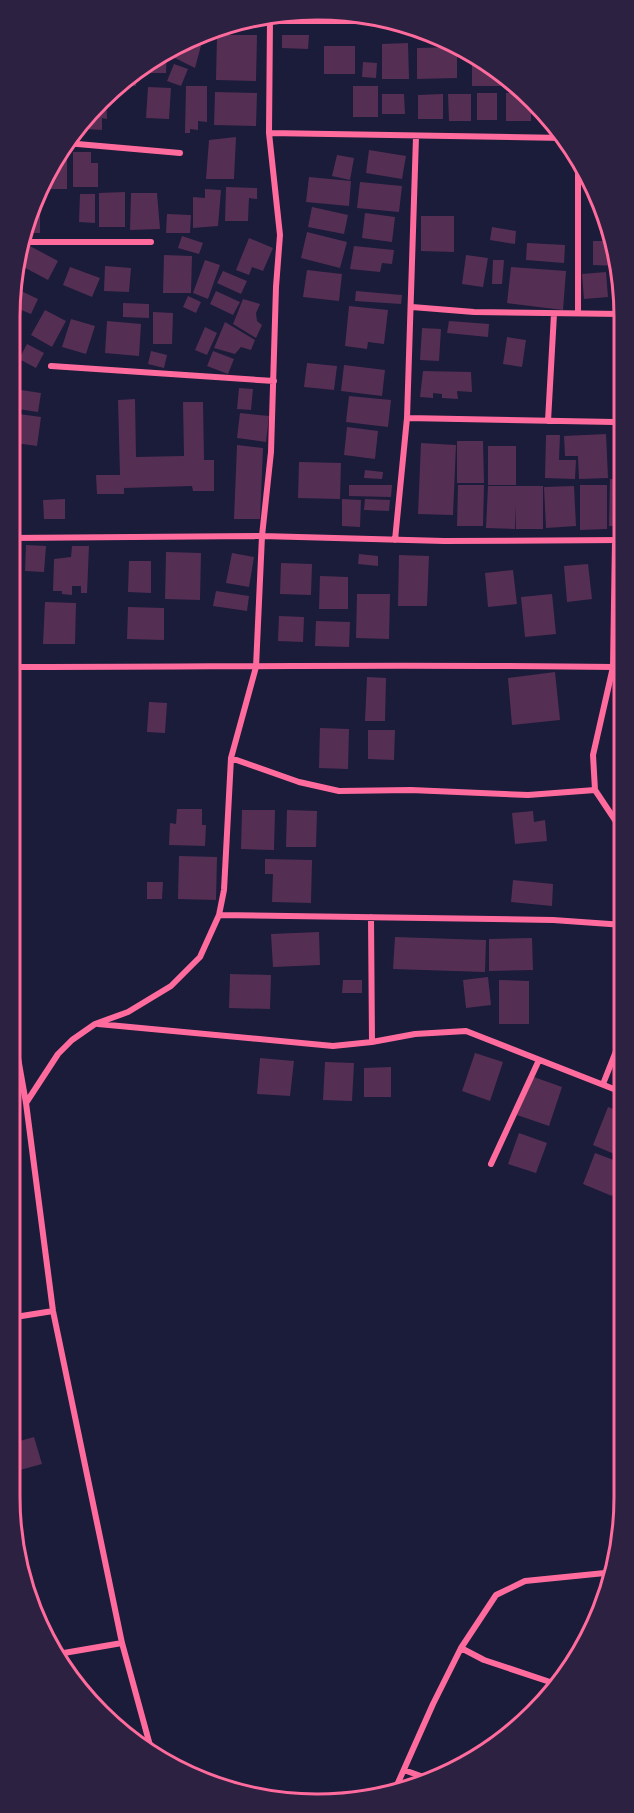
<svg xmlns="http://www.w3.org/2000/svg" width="634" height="1813" font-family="'Roboto Condensed',sans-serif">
	<rect width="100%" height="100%" fill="#1b1b3a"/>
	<path fill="#542f53" d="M217,35H257L256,81L216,80Z
		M282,35H309L308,49L282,48Z
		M203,38L195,68L173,57L176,46Z
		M408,43L409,79H382V44Z
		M324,46H355V74H324Z
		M457,47V78L417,79V48Z
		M167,49L166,73H143V68Z
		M363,62L377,63L376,78L362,77Z
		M472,62H485L501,75V86H472Z
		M174,64L188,69L181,86L167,81Z
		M137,73L136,86L124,85L136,74Z
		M186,86H207V122L198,121V130L190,129V133H185Z
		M353,86H378V117H353Z
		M148,87L171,88L169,119L146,118Z
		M215,92L257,93L256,126L214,125Z
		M477,93H497V120H477Z
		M506,93H524L531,99V121H506Z
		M382,94H404L405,114H382Z
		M443,94V119H418V95Z
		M448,94H471V121H449Z
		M106,100L107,119L102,118V130L85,129V119Z
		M541,108L548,114L555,124H541Z
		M236,137L234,179H206L209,140Z
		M369,150L406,156L402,179L366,173Z
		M73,152H91V163H98V187H73Z
		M60,154H67V189H43Z
		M337,155L354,158L350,180L332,176Z
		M309,177L351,181L349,206L306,202Z
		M592,179L593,181L602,208H593Z
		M360,182L402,186L399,212L357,208Z
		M226,187L257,188V199L249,198L248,221H225Z
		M205,189L221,190L218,226L193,228V197L205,198Z
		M125,192V227H99V193Z
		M131,193H157L160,229L130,230Z
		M80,194H95V223L79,222Z
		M40,196V233H22L39,198Z
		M312,207L348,215L344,234L308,227Z
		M365,213L395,217L392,242L362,238Z
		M167,214L191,215L190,233H166Z
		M421,216H454V252L421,251Z
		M601,217H604L610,234H600Z
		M492,227L516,231L515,244L490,240Z
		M307,232L347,242L340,268L301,258Z
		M182,236L203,243L199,254L178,248Z
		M249,238L273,248L263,271L252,267L249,275L236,270Z
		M593,241H612L619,266L593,265Z
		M527,243L565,245L564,263L526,260Z
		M28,245L58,261L48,280L18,264Z
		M354,246L394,250L392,264L382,263L380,272L350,269Z
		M164,255L192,256L191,293H163Z
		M466,255L488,258L483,287L462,284Z
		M205,260L220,265L208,299L193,293Z
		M493,260H504L502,284H492Z
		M105,266L131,268L129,292L104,291Z
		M70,267L100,278L92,297L63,285Z
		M511,267L566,271L563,310L507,303Z
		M307,270L342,274L339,301L303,297Z
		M223,271L247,281L241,294L217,283Z
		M606,272L608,297L584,299L582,274Z
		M21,291L38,299L31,314L14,307Z
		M216,291L240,302L233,315L210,304Z
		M356,291L402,295L401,304L355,301Z
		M188,296L201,302L196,313L183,307Z
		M243,299L260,304L256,313L257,321L262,325L256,338L233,324Z
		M123,303L149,304V318L123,317Z
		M349,306L388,310L384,344L368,342L367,349L345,346Z
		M45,310L66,321L52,347L31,335Z
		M153,312L173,313L172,344H153Z
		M71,319L95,326L86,354L62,347Z
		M107,321L141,324L139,356L105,353Z
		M449,321L489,324L488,337L447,333Z
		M225,322L255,340L251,350L241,347L235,354L214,348Z
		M205,327L217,333L207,355L195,350Z
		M422,328L441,329L439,361L420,360Z
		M9,332L20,336L13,354L9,353Z
		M507,337L526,340L522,367L503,364Z
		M27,344L44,353L36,368L19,359Z
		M151,351L167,355L164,368L148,364Z
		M213,351L234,359L228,374L207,366Z
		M9,363H15V378H9Z
		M307,363L337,366L334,390L304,387Z
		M344,365L385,370L382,396L341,391Z
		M423,371L471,372L472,392L457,391L458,399L442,398V394L433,393V398L420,397Z
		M9,388L15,389L14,409H9Z
		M239,388L253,389L251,410L237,409Z
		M21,390L41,393L38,412L18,409Z
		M349,396L391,400L388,427L346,422Z
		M135,399L136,457L184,456L183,402H203L204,460H214V491H193L192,486L124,488V494H97L96,475H120L118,400Z
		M9,411L14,412L12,443H9Z
		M240,413L269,416L266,442L237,438Z
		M19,414L41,417L37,446L16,443Z
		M347,427L378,431L375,459L344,455Z
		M606,434L608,478L579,479L578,456H565L564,436Z
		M546,435H560L559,460H576L575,479L545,478Z
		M457,441H483L484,483H457Z
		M421,443L456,445L453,515L418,514Z
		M237,445L263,448L260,519H234Z
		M488,446H516V485H488Z
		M9,455L19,457L16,473L9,471Z
		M299,462L341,463L340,499L298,498Z
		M365,470L383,472L382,479L364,478Z
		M610,479L623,480V526H609Z
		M9,480L18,484L9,507Z
		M349,485H392L391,497L349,496Z
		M458,485H484L483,526H457Z
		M580,485H607V529L580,530Z
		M488,486H543V529H516L515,505V529L486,528Z
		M574,486L576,526L546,528L544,487Z
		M65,499V519H44L43,500Z
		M342,499L361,500L360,527L342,526Z
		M365,499L390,500L389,511L364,510Z
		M26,545L46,546L44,572L25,571Z
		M9,546H19L20,570H9Z
		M72,546H89L87,593H81V586H72V595L62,594V591H53L54,559L71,557Z
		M166,552L201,553L200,600L165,599Z
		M232,553L254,557L249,587L226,583Z
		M359,554L378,556V566L358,564Z
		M399,555L429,556L427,606H398Z
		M129,561H151V593L128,592Z
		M281,563L312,564L311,595L280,594Z
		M588,564L592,599L567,602L564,566Z
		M513,570L517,604L488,607L485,573Z
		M320,576L348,577V609H319Z
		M216,591L249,596L247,611L213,606Z
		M357,594H390L389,639L356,638Z
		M552,594L556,634L525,637L521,597Z
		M45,602L76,603L75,644H43Z
		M9,604H13L12,635H9Z
		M128,607L164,608V640L127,639Z
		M279,616L304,617L303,642L278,641Z
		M316,621L350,622L349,647L315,646Z
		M555,672L560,720L512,725L508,678Z
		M9,676H19L18,713H9Z
		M367,677L386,678L385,721H365Z
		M149,702L167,703L165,733L147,732Z
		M9,722H21L20,754H9Z
		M320,728L349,729L348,769L319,768Z
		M368,730H395L394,760L368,759Z
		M177,809H202V825H206L205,846L169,845L170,823L176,824Z
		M242,810H275L274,850L241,849Z
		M287,810L317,811L316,847H286Z
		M533,811L534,822L545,820L547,841L515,844L512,813Z
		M179,856L217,857L216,900L178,899Z
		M265,859L312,860L311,903L272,902L273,874H265Z
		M513,880L553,884L552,906L511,902Z
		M147,882H163L162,899H147Z
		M319,932L320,965L273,967L271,934Z
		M395,937L486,940L485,972L393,969Z
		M532,938L533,970L489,971V939Z
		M230,974L271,975L270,1009L229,1008Z
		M488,977L491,1005L466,1008L463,980Z
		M343,980H362V993H342Z
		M499,980L529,981V1024H499Z
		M475,1053L503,1062L490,1101L462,1091Z
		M260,1058L294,1061L290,1096L257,1094Z
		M325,1062L354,1063L352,1101L323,1100Z
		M391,1067V1097H364V1068Z
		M531,1076L562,1087L549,1126L517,1115Z
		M608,1107L624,1113V1158L593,1145Z
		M519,1133L547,1143L536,1173L508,1164Z
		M595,1153L624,1164L612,1196L583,1184Z
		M9,1205L15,1225L9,1226Z
		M34,1437L42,1464L9,1473V1444Z"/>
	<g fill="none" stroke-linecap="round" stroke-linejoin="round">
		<path stroke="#ff6b9d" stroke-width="6" d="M269,133L565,138
			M66,143L180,153
			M578,158V313
			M19,242H151
			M412,307L474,312L622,314
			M51,366L274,381
			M407,418L614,422
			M548,421L554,314
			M9,538L262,536L444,541L623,540
			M395,540L407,418L416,137
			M615,540L613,667L593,755L595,790L617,823L624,842
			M9,667C211,667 412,664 613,667
			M231,758L299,782L339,791L411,790L528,795L595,790
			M219,915L553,920L624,925
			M371,917L372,1042
			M9,1007L26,1103L53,1311L122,1643L151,1749
			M98,1024L333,1046L372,1042L415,1034L466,1031L624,1093
			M603,1084L624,1031
			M26,1103L58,1054L72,1040L95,1024L128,1012L171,986L200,957L219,915L224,890L231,758L256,667L262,536L271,452L276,287L280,235L269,133L270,19
			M491,1164L539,1060
			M9,1318L53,1311
			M461,1648L496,1595L525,1581L615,1572
			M58,1654L122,1643
			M404,1770L429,1779
			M393,1794L433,1704L461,1648L484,1660L556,1684"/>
		<path stroke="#ff6b9d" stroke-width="10" d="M256,19H384"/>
	</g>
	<path d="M0 0H634V1813H0ZM317 20H317A297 297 0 0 1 614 317V1497A297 297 0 0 1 317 1794H317A297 297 0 0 1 20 1497V317A297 297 0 0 1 317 20Z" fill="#2d2142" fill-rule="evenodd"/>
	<path fill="none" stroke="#ff6b9d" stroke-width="3" d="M317 20H317A297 297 0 0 1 614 317V1497A297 297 0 0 1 317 1794H317A297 297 0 0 1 20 1497V317A297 297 0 0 1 317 20Z"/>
</svg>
